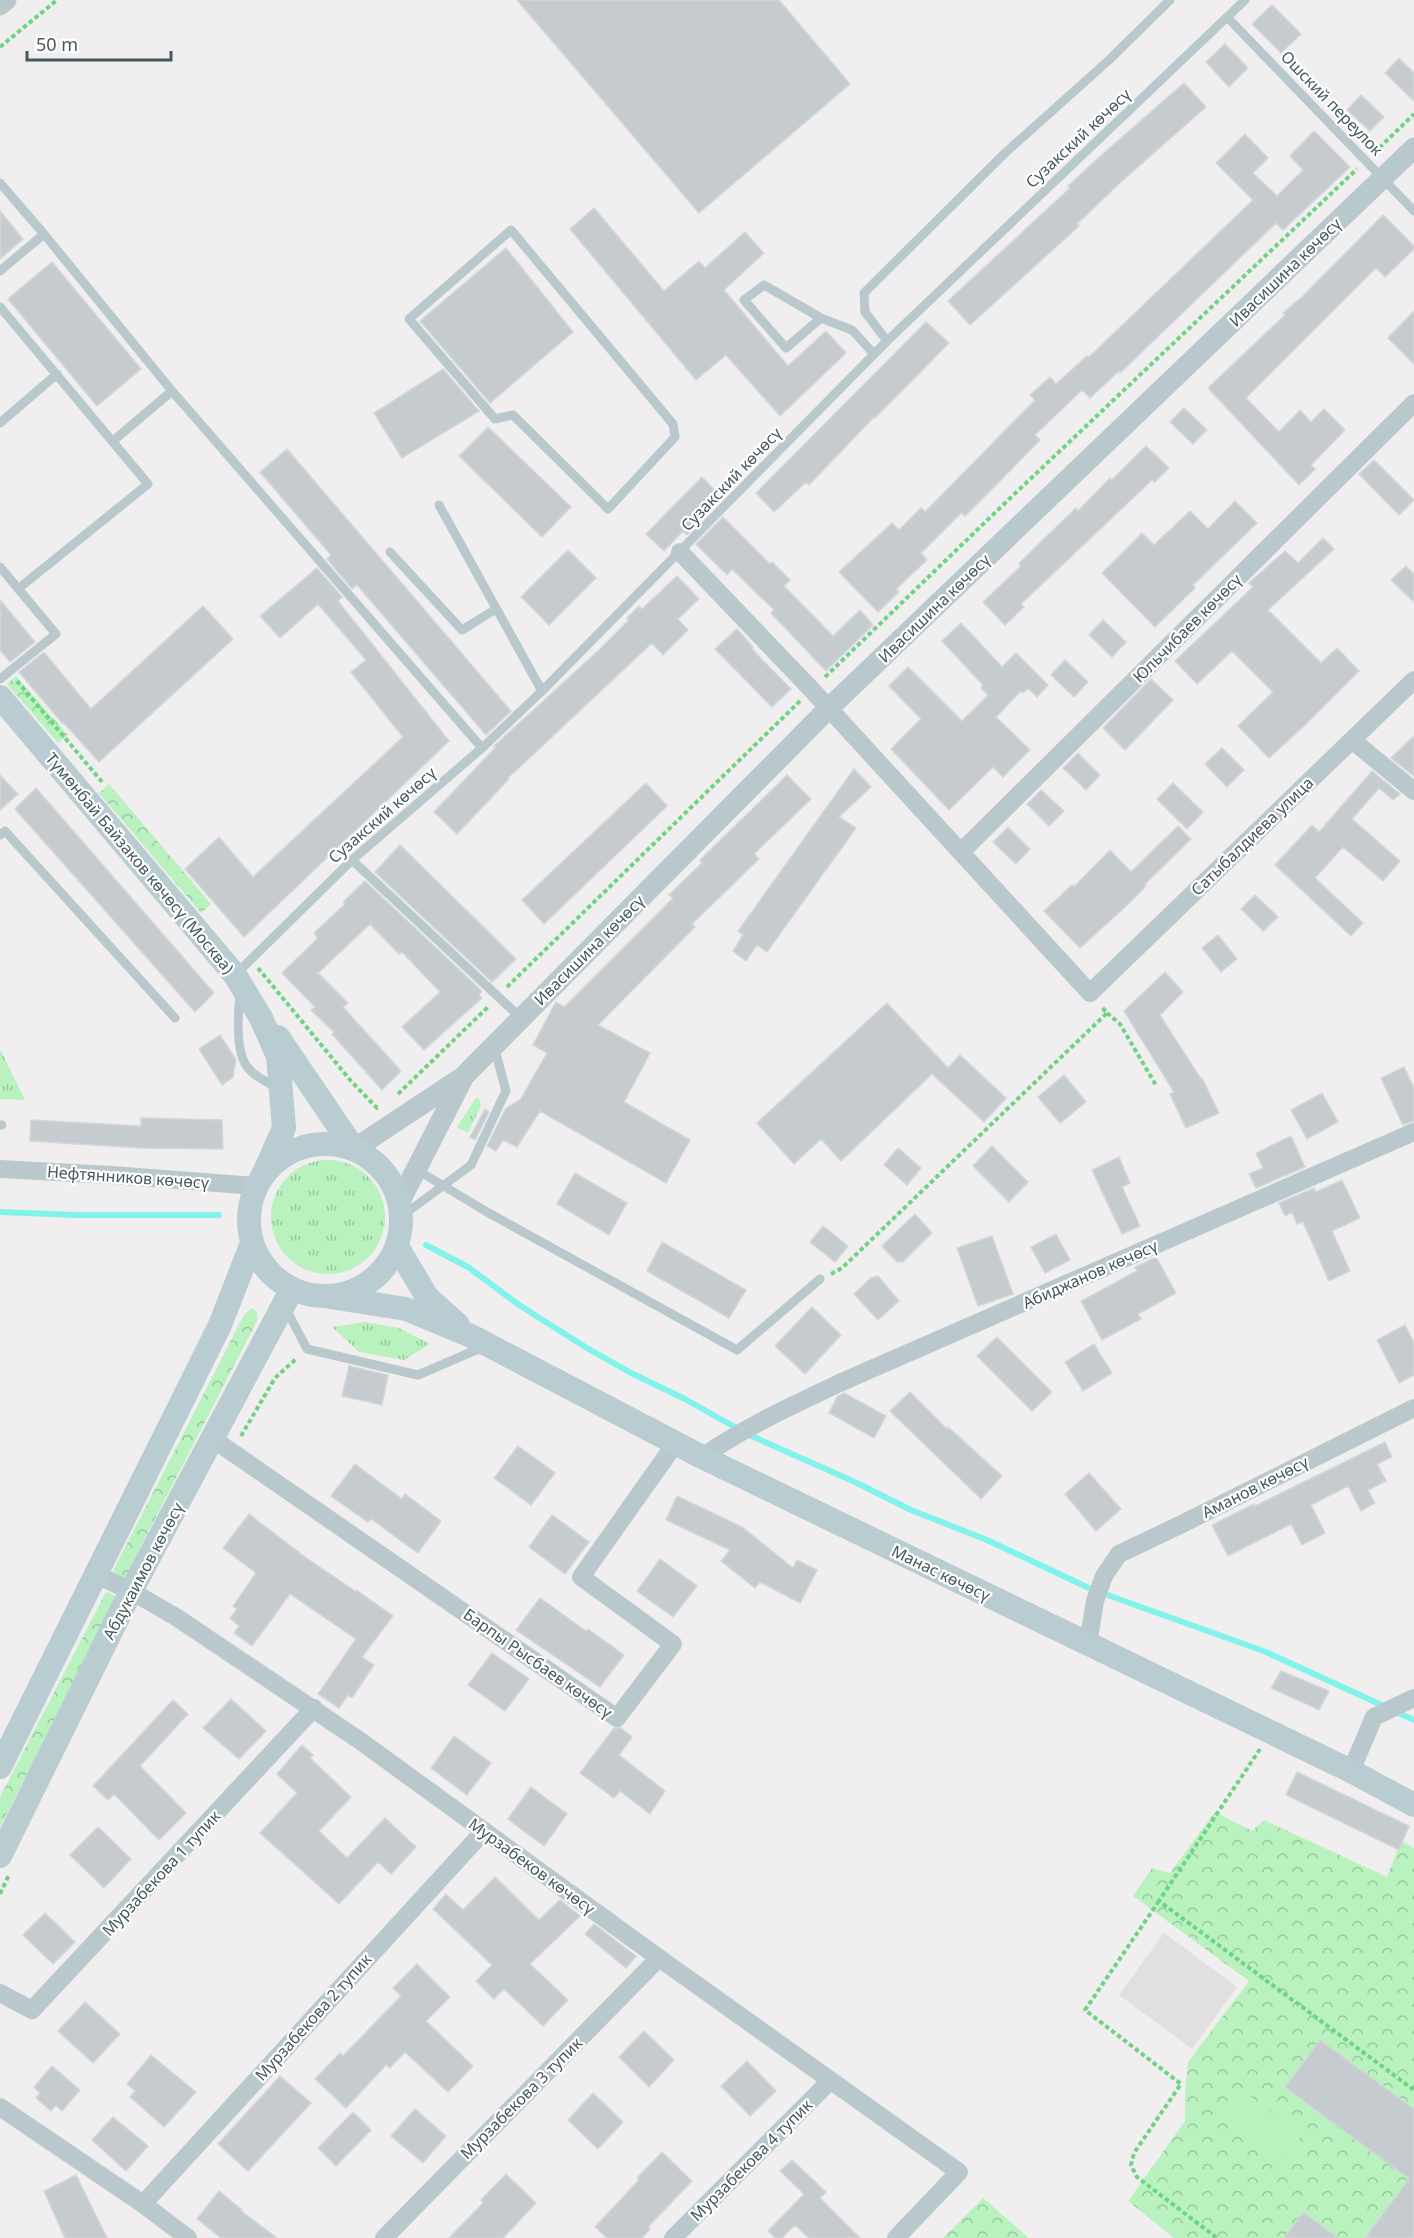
<svg xmlns="http://www.w3.org/2000/svg" width="1414" height="2238" font-family="'Noto Sans',sans-serif">
	<defs>
		<pattern id="grass-tufts" width="24" height="20" patternUnits="userSpaceOnUse" patternTransform="scale(1.5)"><rect width="24" height="20" fill="#b9f2bf"/><path d="M3 7l-1-3M5 7V3M7 7l1-3M15 17l-1-3M17 17v-4M19 17l1-3" fill="none" stroke="#98c79e"/></pattern>
		<pattern id="forest-crowns" width="20" height="18" patternUnits="userSpaceOnUse" patternTransform="scale(1.5)"><rect width="20" height="18" fill="#b9f2bf"/><path d="M2 6a3 3 0 1 1 6 0M12 15a3 3 0 1 1 6 0" fill="none" stroke="#98c79e"/></pattern>
	</defs>
	<rect width="100%" height="100%" fill="#f1eeef"/>
	<path fill="#e2dfe1" d="M1164,1933L1237,1987L1192,2049L1119,1995Z"/>
	<path fill="url(#grass-tufts)" d="M0,1049L25,1100L0,1099Z
		M476,1098H479L481,1106L468,1133L457,1127Z
		M271 1217a57 57 0 1 1 114 0a57 57 0 1 1-114 0Z
		M365,1322L399,1328L430,1344L404,1360L359,1352L332,1327Z"/>
	<path fill="url(#forest-crowns)" d="M16,676L68,735L58,743L7,684Z
		M109,784L211,904L201,913L99,793Z
		M252,1308L257,1311V1321L125,1577L121,1579L113,1575V1571L244,1315Z
		M106,1592L111,1593L115,1597L114,1603L0,1827V1797Z
		M1215,1812L1252,1831L1264,1820L1387,1877L1398,1848L1404,1842L1414,1848V2238H1174L1128,2201L1185,2121V2094L1188,2062L1249,1981L1133,1896L1152,1868L1170,1873Z
		M983,2198L1029,2238H943Z"/>
	<path fill="#b9f2bf" d="M1242,2090L1302,2135L1282,2162L1222,2117Z"/>
	<g fill="none" stroke-linecap="round" stroke-linejoin="round">
		<path stroke="#82f3eb" stroke-width="6" d="M0,1212L75,1215H219
			M426,1245L468,1267L519,1305L587,1348L631,1373L685,1399L747,1434L855,1482L911,1510L987,1540L1091,1589L1266,1652L1386,1707
			M1396,1712L1414,1720"/>
	</g>
	<path fill="#c5cbce" stroke="#d2d7da" stroke-width="1.5" d="M517,0H779L850,84L699,213Z
		M1272,5L1301,34L1281,53L1252,24Z
		M1225,44L1248,68L1229,87L1206,62Z
		M1399,58L1414,73V101L1385,73Z
		M1184,83L1206,107L1122,181L1077,224L1079,226L970,325L948,301L1070,188L1068,186L1105,152Z
		M1361,95L1384,117L1370,131L1347,110Z
		M1314,131L1350,167L1283,230L1276,223L1120,373L1119,371L1090,398L1082,390L1035,435L1040,440L996,485L965,516L961,513L921,553L927,560L896,589L899,592L878,612L839,572L892,523L899,530L921,508L925,512L1035,400L1030,395L1050,377L1056,384L1087,356L1089,357L1253,200L1216,163L1245,134L1268,158L1253,173L1277,196L1303,170L1290,156Z
		M594,208L664,291L699,261L705,268L745,232L764,253L724,290L788,366L826,331L846,353L780,416L726,355L696,380L570,229Z
		M0,211L23,239L0,259Z
		M1383,215L1414,246V249L1385,277L1376,268L1246,398L1279,432L1300,410L1311,422L1324,409L1345,430L1311,465L1315,469L1299,485L1208,388L1285,315L1283,313L1303,296Z
		M506,248L573,332L490,403L420,321Z
		M52,262L141,369L97,406L8,299Z
		M1414,311V364L1388,338Z
		M926,322L949,343L875,418L874,417L809,485L806,482L774,512L756,493Z
		M443,369L479,411L402,458L374,413Z
		M1184,408L1207,430L1193,444L1170,422Z
		M488,427L571,507L542,537L459,456Z
		M1146,446L1169,468L1155,482L1152,480L1021,604L1024,607L1005,625L983,602L1021,566L1019,563L1076,508L1078,511L1110,478L1112,480Z
		M287,449L511,711L486,735L357,585L352,589L327,559L331,555L260,472Z
		M1374,460L1414,500L1399,515L1359,474Z
		M702,477L719,495L710,504L713,508L687,535L683,531L664,551L646,534Z
		M1235,501L1257,523L1193,585L1195,588L1155,627L1102,573L1142,533L1154,545L1190,511L1208,529Z
		M723,517L770,564L772,562L790,580L784,586L833,636L860,610L873,625L826,671L771,613L774,610L732,569L727,575L696,544Z
		M1323,538L1334,549L1268,610L1321,663L1337,648L1359,671L1305,725L1269,758L1238,726L1273,692L1232,651L1197,684L1175,661L1253,587L1249,583L1285,551L1298,563Z
		M568,550L596,578L549,625L521,597Z
		M1406,566L1414,574V602L1391,580Z
		M317,568L342,597L338,601L449,741L244,937L185,869L219,837L253,877L403,737L351,672L366,660L318,604L280,638L260,616Z
		M677,576L699,599L678,619L688,630L663,655L652,643L508,778L509,779L457,834L434,812L496,747L494,746L599,650L629,620L627,618L639,606L642,609Z
		M0,600L35,642L10,662L0,650Z
		M203,606L233,639L99,762L63,722L62,723L19,672L44,652L91,709Z
		M1103,620L1126,642L1112,657L1089,635Z
		M961,623L1002,667L1016,653L1048,685L1037,697L1028,688L1023,693L1021,691L996,717L1030,750L1003,777L993,767L949,810L891,749L921,719L889,686L908,667L962,721L988,695L981,688L983,685L942,641Z
		M737,629L753,647L752,649L791,689L772,707L715,649Z
		M1065,660L1088,682L1074,697L1051,675Z
		M1151,679L1173,700L1125,750L1103,728Z
		M1414,736V776L1391,758Z
		M1222,748L1244,770L1227,787L1205,764Z
		M1078,753L1100,775L1086,790L1063,768Z
		M854,769L871,787L839,817L856,828L767,952L757,945L746,961L733,951L743,935L738,931Z
		M1372,771L1400,794L1393,800L1379,788L1352,819L1400,861L1383,881L1343,847L1315,878L1363,923L1351,936L1275,865L1312,825L1319,832Z
		M0,775L18,794L0,810Z
		M787,775L811,799L754,854L759,859L692,924L695,927L598,1025L650,1053L624,1102L690,1140L666,1183L540,1111L517,1147L503,1140L496,1151L487,1146L506,1108L520,1100L547,1053L533,1045L556,1002L564,1007L673,898L669,895L702,863L700,860Z
		M646,783L667,806L544,924L522,900Z
		M1173,783L1203,812L1187,829L1157,799Z
		M36,788L214,993L195,1012L15,809Z
		M1041,790L1064,811L1049,826L1027,804Z
		M1178,826L1191,839L1144,885L1146,886L1124,908L1080,948L1044,911L1072,885L1074,887L1110,850L1131,872Z
		M1008,827L1030,849L1016,864L993,842Z
		M400,845L516,959L492,982L375,872Z
		M365,881L482,991L479,995L482,998L424,1050L402,1027L440,992L402,952L399,954L370,924L318,973L348,1003L343,1007L401,1071L382,1090L332,1034L334,1032L311,1010L315,1007L282,973L318,938L314,933L345,904L343,902Z
		M1255,895L1278,917L1263,931L1241,909Z
		M1218,935L1237,959L1221,972L1202,948Z
		M1165,972L1183,992L1160,1015L1201,1079L1202,1078L1219,1113L1186,1128L1170,1094L1174,1092L1124,1011Z
		M887,1003L948,1068L960,1055L1006,1098L984,1122L932,1074L841,1161L821,1139L794,1164L757,1123Z
		M220,1035L236,1060L233,1077L222,1085L199,1049Z
		M1404,1067L1414,1088V1121L1403,1125L1381,1078Z
		M1064,1075L1086,1102L1060,1123L1038,1097Z
		M1322,1093L1338,1122L1307,1139L1291,1110Z
		M485,1109L489,1112L475,1140L470,1137Z
		M141,1118L222,1120L223,1149L140,1148L30,1141L31,1120L141,1126Z
		M1291,1136L1305,1167L1256,1188L1249,1174L1263,1168L1256,1153Z
		M992,1146L1028,1182L1009,1202L973,1166Z
		M898,1148L921,1168L907,1185L884,1165Z
		M1119,1157L1130,1183L1122,1187L1140,1226L1122,1234L1092,1170Z
		M575,1173L627,1203L609,1235L557,1204Z
		M1342,1180L1360,1218L1332,1231L1350,1271L1329,1281L1303,1222L1297,1224L1292,1212L1285,1216L1279,1203L1314,1188L1316,1192Z
		M915,1214L932,1233L903,1262H897L882,1246Z
		M823,1226L848,1246L835,1262L810,1242Z
		M1056,1234L1070,1260L1045,1273L1031,1247Z
		M992,1236L1013,1294L978,1306L957,1248Z
		M662,1242L746,1290L729,1318L647,1271Z
		M1156,1257L1176,1293L1138,1314L1141,1319L1102,1340L1081,1301L1137,1271L1135,1267Z
		M878,1276L899,1301L878,1320L854,1294L871,1278Z
		M812,1307L841,1335L805,1374L775,1346Z
		M1405,1325L1414,1343V1375L1399,1383L1377,1340Z
		M997,1337L1052,1392L1032,1411L977,1356Z
		M1094,1344L1112,1373L1083,1391L1065,1362Z
		M349,1366L388,1375L382,1405L342,1396Z
		M910,1392L947,1429L948,1427L1002,1476L981,1499L890,1411Z
		M844,1393L886,1416L874,1438L829,1413L837,1397Z
		M1385,1442L1392,1457L1377,1464L1386,1481L1368,1490L1375,1503L1361,1511L1348,1486L1311,1505L1325,1533L1302,1545L1291,1524L1228,1556L1212,1525L1254,1504L1255,1506Z
		M518,1446L555,1473L531,1505L494,1478Z
		M355,1464L402,1499L405,1494L441,1521L418,1553L371,1519L368,1522L331,1496Z
		M1089,1473L1121,1509L1096,1531L1065,1494Z
		M677,1496L742,1527L793,1568L797,1560L817,1570L800,1603L760,1582L755,1588L721,1561L730,1550L666,1520Z
		M249,1514L305,1557L355,1591L356,1590L393,1616L362,1657L374,1665L352,1698L348,1695L339,1708L318,1694L356,1639L290,1594L252,1646L234,1633L239,1626L230,1618L237,1609L233,1606L256,1573L223,1548Z
		M552,1515L589,1542L565,1574L529,1547Z
		M660,1559L697,1586L673,1617L637,1591Z
		M540,1598L586,1631L588,1629L624,1655L600,1687L516,1630Z
		M492,1653L529,1679L505,1711L468,1685Z
		M1281,1671L1329,1691L1319,1710L1271,1688Z
		M231,1699L266,1731L239,1759L203,1728Z
		M173,1700L188,1714L140,1766L186,1813L159,1840L114,1794L108,1800L93,1786Z
		M614,1728H621L632,1737L619,1755L665,1791L650,1814L620,1791L614,1798L580,1773Z
		M454,1736L491,1763L467,1795L431,1768Z
		M302,1745L313,1755L310,1758L351,1797L319,1831L347,1858L385,1818L416,1847L391,1874L378,1862L339,1904L260,1833L297,1793L277,1774Z
		M1297,1772L1409,1826L1399,1850L1286,1795Z
		M531,1787L567,1814L544,1846L508,1819Z
		M98,1827L131,1859L104,1888L70,1855Z
		M495,1877L539,1920L560,1900L580,1916L530,1964L568,2000L543,2026L504,1989L494,1999L476,1981L492,1965L433,1909L446,1894L463,1910Z
		M45,1913L75,1942L53,1964L23,1935Z
		M594,1924L636,1956L626,1968L585,1934Z
		M417,1964L450,1997L426,2021L473,2066L448,2092L405,2052L390,2068L386,2065L346,2108L315,2079L340,2053L343,2056L401,1996L393,1988Z
		M85,2002L120,2034L93,2063L58,2031Z
		M644,2031L674,2060L649,2087L619,2057Z
		M1320,2040L1414,2109V2238H1365L1409,2179L1285,2087Z
		M151,2055L196,2092L164,2127L130,2097L135,2091L127,2084Z
		M747,2061L776,2091L750,2116L721,2086Z
		M52,2066L80,2090L62,2111L56,2105L51,2111L36,2098L40,2093L34,2087Z
		M280,2076L311,2103L248,2171L218,2144Z
		M593,2093L623,2122L598,2149L568,2120Z
		M415,2109L446,2136L423,2163L391,2136Z
		M353,2112L371,2130L336,2166L318,2148Z
		M113,2117L148,2146L126,2171L92,2140Z
		M662,2152L692,2181L648,2227L650,2229L642,2238H607L595,2227L639,2180L637,2178Z
		M792,2160L826,2192L820,2198L860,2238H809L795,2225L782,2238H775L768,2231L804,2194L780,2171Z
		M506,2174L536,2203L503,2238H449L483,2203L481,2200Z
		M76,2175L107,2238H65L44,2191Z
		M219,2191L242,2210L241,2211L277,2238H221L197,2219Z
		M1303,2212L1338,2238H1284Z"/>
	<g fill="none" stroke-linecap="round" stroke-linejoin="round">
		<path stroke="#6ed385" stroke-width="4" stroke-dasharray="4.5 3" stroke-linecap="butt" d="M0,47L57,0
			M1374,153L1414,114
			M825,677L1005,503L1357,169
			M17,681L103,783
			M258,968L351,1081L377,1108L380,1107
			M507,987L800,701
			M1107,1013L1120,1024L1157,1087
			M398,1094L489,1006
			M831,1274L842,1268L1107,1013L1101,1006
			M241,1436L275,1378L297,1358
			M1260,1749L1159,1901L1414,2090
			M0,1894L9,1875
			M1159,1901L1085,2010L1181,2084L1134,2153L1131,2165L1137,2177L1217,2238"/>
		<path stroke="#b8c8cd" stroke-width="9" d="M1227,17L1414,211
			M0,183L44,234L0,271
			M511,230L673,424L675,437L608,509L513,415L495,419L409,319Z
			M44,234L172,391
			M0,307L148,484L18,589
			M821,318L764,285L744,300L786,348L821,318L852,330L874,354
			M887,341L865,312L864,293L1005,153L1109,60L1170,0
			M0,423L57,374
			M113,441L172,391L482,748
			M439,505L542,691
			M390,552L462,630L496,609
			M0,567L56,634L0,679
			M0,835L5,831L175,1018
			M352,860L521,1018
			M235,975L352,860L482,748L542,691L887,341L1245,0
			M240,995C238,1014 235,1056 250,1070C257,1078 270,1083 278,1089
			M0,1125H2
			M417,1170L487,1212L737,1350L820,1279
			M402,1216L471,1165L506,1091L494,1046
			M285,1307L307,1349L418,1375L483,1347"/>
		<path stroke="#b8c8cd" stroke-width="18" d="M680,552L812,690L1090,993L1414,680
			M1352,740L1414,791
			M961,852L1414,403
			M0,1169L112,1175L256,1186
			M213,1439L617,1718L673,1644L581,1577L675,1444
			M702,1457C747,1426 795,1404 844,1381L1414,1132
			M97,1575L131,1591L176,1617L359,1740L659,1958L959,2172L896,2238
			M1088,1644L1095,1601L1104,1576L1119,1554L1182,1524L1414,1408
			M1351,1771L1374,1717L1414,1698
			M0,1993L32,2010L314,1708
			M0,2107L143,2204L188,2238
			M143,2204L484,1831
			M384,2238L659,1958
			M673,2238L830,2081"/>
		<path stroke="#b8c8cd" stroke-width="21" d="M0,5L6,0
			M354,1149L463,1077L828,709L1414,148
			M400,1201L463,1078"/>
		<path stroke="#b8ccd2" stroke-width="24" d="M0,697L235,975L261,1018L278,1056L284,1128L263,1175
			M278,1037L354,1149
			M249 1220a76 76 0 1 1 152 0a76 76 0 1 1-152 0Z
			M398,1248L427,1297L458,1325
			M330,1297L406,1309L471,1336L702,1457L1351,1771L1414,1805
			M0,1767L220,1325L252,1243
			M0,1856L131,1591L292,1289"/>
	</g>
	<g text-anchor="middle" dominant-baseline="central" stroke-width="4.5" stroke-linejoin="round" paint-order="stroke">
		<g font-size="16" fill="#45585d" stroke="#fff">
			<text transform="translate(1332 103) rotate(46)">Ошский переулок</text>
			<text transform="translate(1078 138) rotate(-43)">Сузакский көчөсү</text>
			<text transform="translate(1285 272) rotate(-44)">Ивасишина көчөсү</text>
			<text transform="translate(731 479) rotate(-46)">Сузакский көчөсү</text>
			<text transform="translate(934 608) rotate(-44)">Ивасишина көчөсү</text>
			<text transform="translate(1187 628) rotate(-45)">Юльчибаев көчөсү</text>
			<text transform="translate(382 815) rotate(-41)">Сузакский көчөсү</text>
			<text transform="translate(1252 836) rotate(-44)">Сатыбалдиева улица</text>
			<text transform="translate(140 863) rotate(50)">Түмөнбай Байзаков көчөсү (Москва)</text>
			<text transform="translate(589 950) rotate(-45)">Ивасишина көчөсү</text>
			<text transform="translate(128 1177) rotate(4)">Нефтянников көчөсү</text>
			<text transform="translate(1090 1274) rotate(-24)">Абиджанов көчөсү</text>
			<text transform="translate(1255 1487) rotate(-27)">Аманов көчөсү</text>
			<text transform="translate(143 1571) rotate(-62)">Абдукаимов көчөсү</text>
			<text transform="translate(941 1573) rotate(26)">Манас көчөсү</text>
			<text transform="translate(538 1663) rotate(35)">Барпы Рысбаев көчөсү</text>
			<text transform="translate(532 1866) rotate(36)">Мурзабеков көчөсү</text>
			<text transform="translate(161 1873) rotate(-47)">Мурзабекова 1 тупик</text>
			<text transform="translate(313 2017) rotate(-48)">Мурзабекова 2 тупик</text>
			<text transform="translate(521 2098) rotate(-45)">Мурзабекова 3 тупик</text>
			<text transform="translate(751 2160) rotate(-45)">Мурзабекова 4 тупик</text>
		</g>
	</g>
	<path d="M27 51v9h144v-9" fill="none" stroke="#45585d" stroke-width="3"/>
	<text x="36" y="51" font-size="18" fill="#45585d" stroke="#ffffff" stroke-width="4.5" paint-order="stroke">50 m</text>
</svg>
